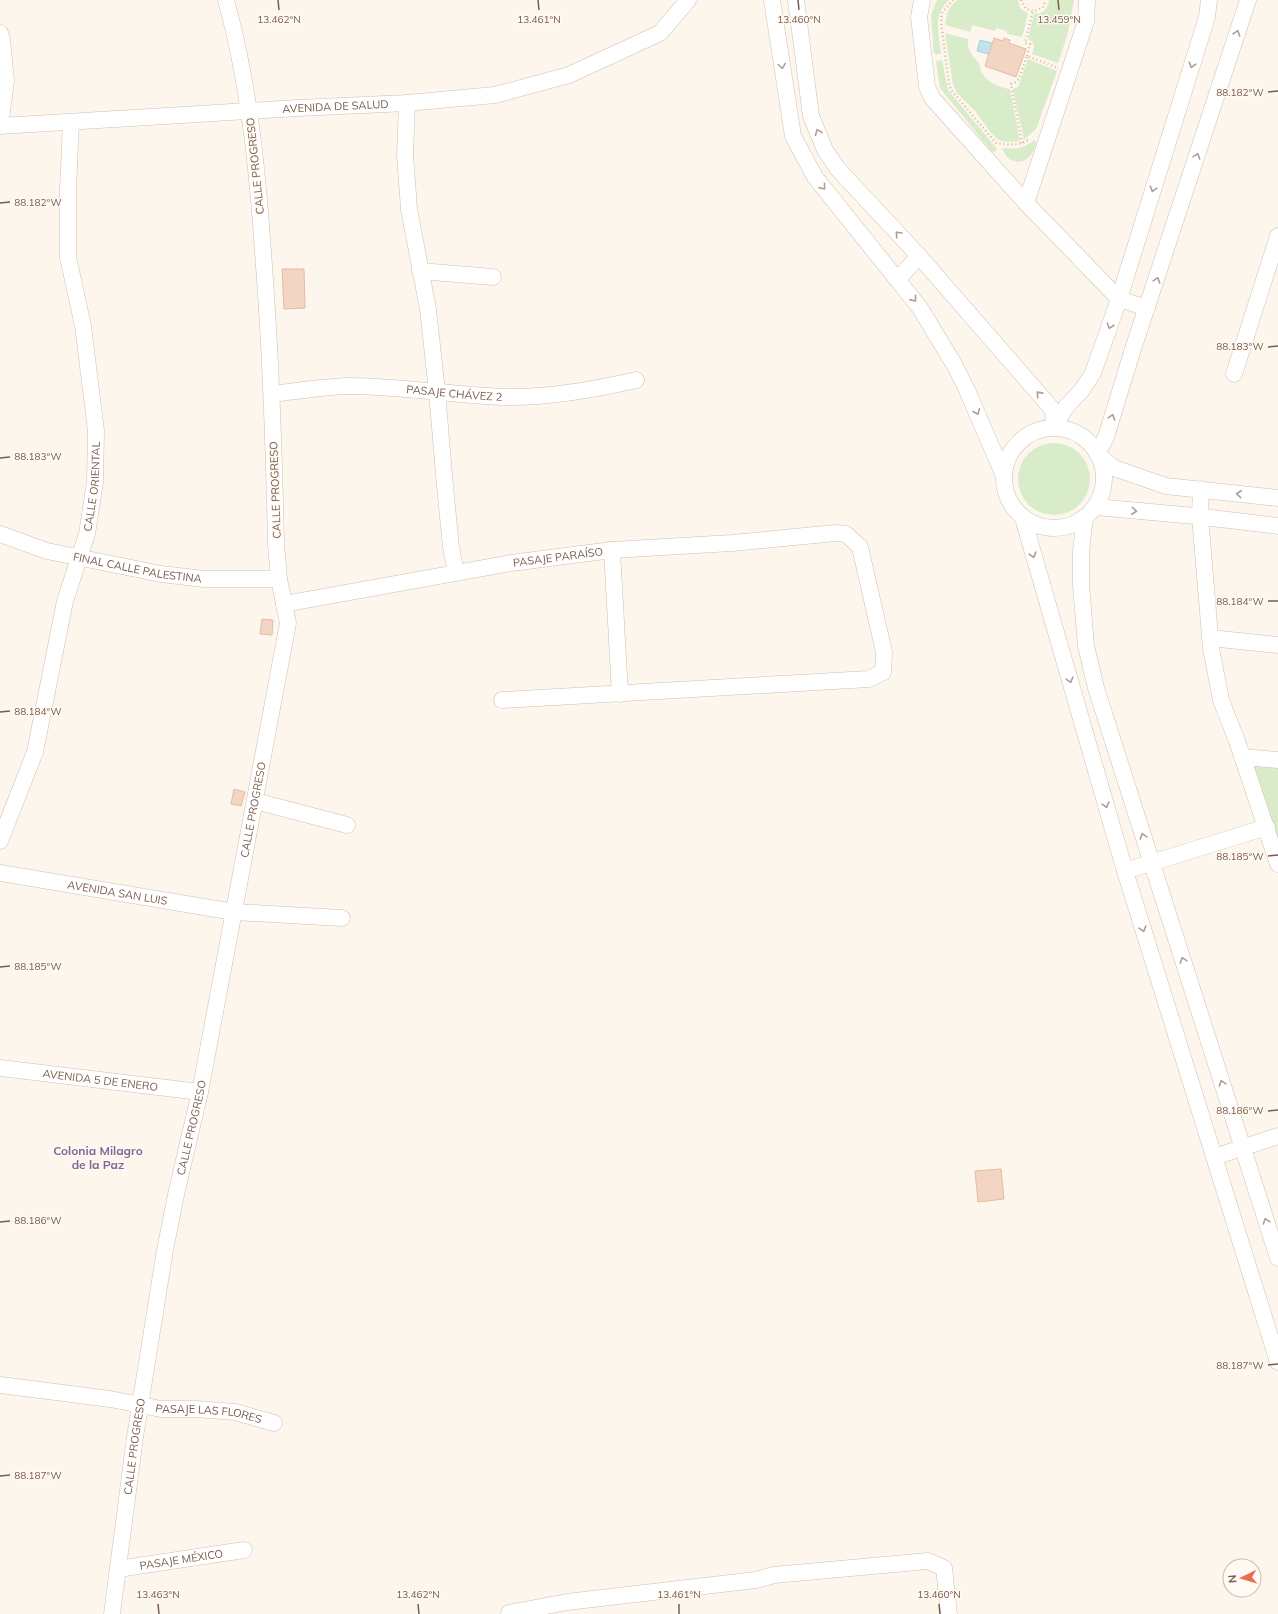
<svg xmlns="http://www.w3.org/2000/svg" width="1278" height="1614" font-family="Mulish,sans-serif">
	<rect width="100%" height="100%" fill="#fdf6ec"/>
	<path fill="#d8ecc9" d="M937,0H949C932,16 939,33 941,54H934L931,15Z
		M957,0H1018L1020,8L1028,14L1022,37L1007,34V31L996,28L995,31L972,25L970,32L945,25C946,14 949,7 957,0Z
		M1049,0H1074L1067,36L1058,63L1032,54L1034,46L1032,41L1028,39L1034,14C1043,14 1048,9 1049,0Z
		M945,33L968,39C967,52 973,55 979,64C981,67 980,71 982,73C987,82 1001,88 1010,89L1020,141L1008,142L999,140L992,134L975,111L957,93L953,84Z
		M1028,59L1057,71L1036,129L1024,140L1013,89L1018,87Z
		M942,60L948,90L997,149L996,151L992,152L940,88L936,61Z
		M1034,140L1036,141C1034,163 1011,171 1002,148C1015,149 1024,149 1034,140Z
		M1018 479a36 36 0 1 1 72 0a36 36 0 1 1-72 0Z
		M1242,757L1278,760V869Z"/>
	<path fill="#bfe3e8" stroke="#a5d3da" d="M980,40L996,44L993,55L977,51Z"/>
	<path fill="#f3d5c3" stroke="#e6bba3" d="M994,38L1003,41L1004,38L1010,40L1009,43L1026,49L1016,77L985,66Z
		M282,269H304L305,308L284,309Z
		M262,619L273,620L272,635L260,634Z
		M234,789L245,792L241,806L231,804Z
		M1001,1169L1004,1199L978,1202L975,1171Z"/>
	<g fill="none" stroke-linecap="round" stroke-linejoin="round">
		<defs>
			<g id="minor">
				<path d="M772,0L793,136L815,177L920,308L955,366L967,390L1004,476"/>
				<path d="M796,0L811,116L825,150L837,168L919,256L1053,410L1054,427"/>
				<path d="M922,0L919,17L926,78L927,87L932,98L1026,203L1119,299L1147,308"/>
				<path d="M0,33L2,39L6,81L0,126"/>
				<path d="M407,103L405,155L409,209L428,309L437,392L445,486L451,547L456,573"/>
				<path id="s1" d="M0,126L298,108L407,103L495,95L569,75L660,33L688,0"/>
				<path d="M1026,203L1086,21L1087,0"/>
				<path d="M420,271L493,277"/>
				<path d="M898,279L919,256"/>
				<path d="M1234,374L1278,236"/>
				<path id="s2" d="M272,394C297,391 322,387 347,386C400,386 452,395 504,397C549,398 593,390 636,380"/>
				<path d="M1054,427L1066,407L1082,390L1093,373L1119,299L1207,17L1209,0"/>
				<circle cx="1054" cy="478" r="50"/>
				<path d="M1096,452L1102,445L1106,437L1133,349L1248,0"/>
				<path d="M1098,455L1114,468L1166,486L1278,498"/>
				<path d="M1201,489L1200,516L1211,648L1221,700L1237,741L1278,864"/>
				<path d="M1096,507L1195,516L1278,526"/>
				<path d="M1085,517L1081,552V585L1086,646L1096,688L1278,1258"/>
				<path d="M1023,518L1125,871L1278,1362"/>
				<path id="s3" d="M0,534L47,551L161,574L204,579H279"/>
				<path d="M612,550L620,694"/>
				<path id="s4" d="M284,604L511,563L612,550L732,543L836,533L846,534L860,547L884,652L883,672L869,679L502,700"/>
				<path d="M1210,638L1278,645"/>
				<path d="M1242,757L1278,760"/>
				<path d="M255,801L347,825"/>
				<path id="s5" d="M0,841L35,752L65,601L87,534L95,482L96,431L83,326L68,257V190L71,122"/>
				<path d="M1125,871L1267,827"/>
				<path id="s6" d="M0,873L234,912L342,918"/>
				<path id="s7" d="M0,1068L200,1092"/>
				<path d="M1214,1157L1278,1136"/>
				<path id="s8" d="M0,1385L110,1399L161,1409H196L235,1412L274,1423"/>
				<path id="s9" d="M118,1569L244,1550"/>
				<path id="s10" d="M112,1614L135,1437L165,1250L177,1190L200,1092L288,623L279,579L276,544C274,451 271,358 264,266C258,176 250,87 226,0"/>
				<path d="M509,1614V1613L567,1602L756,1580L774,1575L928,1561L944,1568L949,1614"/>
			</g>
		</defs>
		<use href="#minor" stroke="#d1beb0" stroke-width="17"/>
		<path stroke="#d9b8a5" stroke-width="2.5" stroke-dasharray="1 3" stroke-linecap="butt" d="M953,0L942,13L941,22L949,84L951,90L996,143C1008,145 1019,146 1030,139
			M1021,0L1026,9L1035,11L1043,7L1046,0
			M1027,56L1030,44L1025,43L1033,11
			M1022,143L1011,84L1016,82L1019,79L1027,56L1056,67"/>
		<use href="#minor" stroke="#fff" stroke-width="16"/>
	</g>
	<defs><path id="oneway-chevron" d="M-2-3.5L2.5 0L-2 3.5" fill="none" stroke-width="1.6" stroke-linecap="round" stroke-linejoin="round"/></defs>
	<g stroke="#af9d94">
		<use href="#oneway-chevron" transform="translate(1237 33) rotate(-72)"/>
		<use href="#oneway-chevron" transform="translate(1192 65) rotate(107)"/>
		<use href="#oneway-chevron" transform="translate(782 66) rotate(82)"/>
		<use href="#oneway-chevron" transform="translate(818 132) rotate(-112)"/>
		<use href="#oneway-chevron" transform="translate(1197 156) rotate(-72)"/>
		<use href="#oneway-chevron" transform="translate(823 187) rotate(51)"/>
		<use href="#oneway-chevron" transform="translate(1153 189) rotate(107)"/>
		<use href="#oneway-chevron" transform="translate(898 234) rotate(-133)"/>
		<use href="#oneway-chevron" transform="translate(1157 280) rotate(-72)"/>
		<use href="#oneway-chevron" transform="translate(914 299) rotate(51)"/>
		<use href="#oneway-chevron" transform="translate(1110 326) rotate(109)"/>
		<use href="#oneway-chevron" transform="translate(1039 394) rotate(-132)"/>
		<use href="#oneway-chevron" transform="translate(977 412) rotate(67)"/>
		<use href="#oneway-chevron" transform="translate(1112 417) rotate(-73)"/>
		<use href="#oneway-chevron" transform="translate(1239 494) rotate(-174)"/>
		<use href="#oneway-chevron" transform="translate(1134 511) rotate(6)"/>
		<use href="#oneway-chevron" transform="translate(1033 555) rotate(74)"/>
		<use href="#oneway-chevron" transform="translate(1070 680) rotate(74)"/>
		<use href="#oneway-chevron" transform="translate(1106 805) rotate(74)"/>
		<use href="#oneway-chevron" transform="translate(1143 836) rotate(-108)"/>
		<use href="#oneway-chevron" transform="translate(1143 929) rotate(73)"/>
		<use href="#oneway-chevron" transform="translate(1183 960) rotate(-108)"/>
		<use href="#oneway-chevron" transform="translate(1222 1083) rotate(-108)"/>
		<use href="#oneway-chevron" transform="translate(1266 1221) rotate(-108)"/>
	</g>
	<path fill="none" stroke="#7a5c4d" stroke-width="1.5" d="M278,0L279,10M538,0L539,10M798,0L799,10M1058,0L1059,10M1268,92L1278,91M0,203L10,202M1268,347L1278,346M0,458L10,457M1268,601H1278M0,712L10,711M1268,856L1278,855M0,967L10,966M1268,1111L1278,1110M0,1222L10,1221M1268,1365L1278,1364M0,1476L10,1475M158,1604L159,1614M418,1604L419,1614M679,1604V1614M939,1604L940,1614"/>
	<g text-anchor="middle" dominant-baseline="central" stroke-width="3" stroke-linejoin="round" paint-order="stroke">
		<g font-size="11" fill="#7a5c4d" stroke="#fffaf3">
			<text stroke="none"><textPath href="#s1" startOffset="336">AVENIDA DE SALUD</textPath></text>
			<text transform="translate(255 166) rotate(-96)">CALLE PROGRESO</text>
			<text stroke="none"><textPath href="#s2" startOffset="183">PASAJE CHÁVEZ 2</textPath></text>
			<text stroke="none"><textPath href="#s5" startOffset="368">CALLE ORIENTAL</textPath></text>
			<text transform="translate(275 490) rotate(-92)">CALLE PROGRESO</text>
			<text stroke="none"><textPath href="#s4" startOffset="278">PASAJE PARAÍSO</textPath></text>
			<text stroke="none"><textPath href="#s3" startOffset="142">FINAL CALLE PALESTINA</textPath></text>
			<text stroke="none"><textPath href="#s10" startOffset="817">CALLE PROGRESO</textPath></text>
			<text stroke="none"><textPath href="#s6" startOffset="119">AVENIDA SAN LUIS</textPath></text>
			<text stroke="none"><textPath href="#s7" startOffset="101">AVENIDA 5 DE ENERO</textPath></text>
			<text stroke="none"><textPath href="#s10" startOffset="493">CALLE PROGRESO</textPath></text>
			<text stroke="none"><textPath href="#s8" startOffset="211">PASAJE LAS FLORES</textPath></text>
			<text stroke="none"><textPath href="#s10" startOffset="169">CALLE PROGRESO</textPath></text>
			<text stroke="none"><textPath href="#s9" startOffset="64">PASAJE MÉXICO</textPath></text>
		</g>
		<g font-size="12" font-weight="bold" fill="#846695" stroke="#fffaf3">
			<text x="98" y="1150">Colonia Milagro<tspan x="98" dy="14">de la Paz</tspan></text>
		</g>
	</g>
	<g font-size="10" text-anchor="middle" fill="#7a5c4d" stroke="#fffaf3" stroke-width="3" stroke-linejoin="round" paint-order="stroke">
		<text x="279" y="23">13.462°N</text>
		<text x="539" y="23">13.461°N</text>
		<text x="799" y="23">13.460°N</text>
		<text x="1059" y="23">13.459°N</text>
		<text x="1240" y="96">88.182°W</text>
		<text x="38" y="206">88.182°W</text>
		<text x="1240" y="350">88.183°W</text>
		<text x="38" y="460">88.183°W</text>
		<text x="1240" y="605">88.184°W</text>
		<text x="38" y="715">88.184°W</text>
		<text x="1240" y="860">88.185°W</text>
		<text x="38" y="970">88.185°W</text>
		<text x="1240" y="1114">88.186°W</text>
		<text x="38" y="1224">88.186°W</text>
		<text x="1240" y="1369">88.187°W</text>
		<text x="38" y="1479">88.187°W</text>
		<text x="158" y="1598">13.463°N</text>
		<text x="418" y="1598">13.462°N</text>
		<text x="679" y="1598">13.461°N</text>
		<text x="939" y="1598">13.460°N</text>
	</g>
	<g transform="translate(1242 1578) rotate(265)"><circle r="19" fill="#fffaf3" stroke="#cabbb1"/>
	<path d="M0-3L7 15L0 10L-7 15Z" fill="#e76f51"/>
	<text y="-6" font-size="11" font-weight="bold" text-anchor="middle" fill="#7a5c4d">N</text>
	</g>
</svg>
